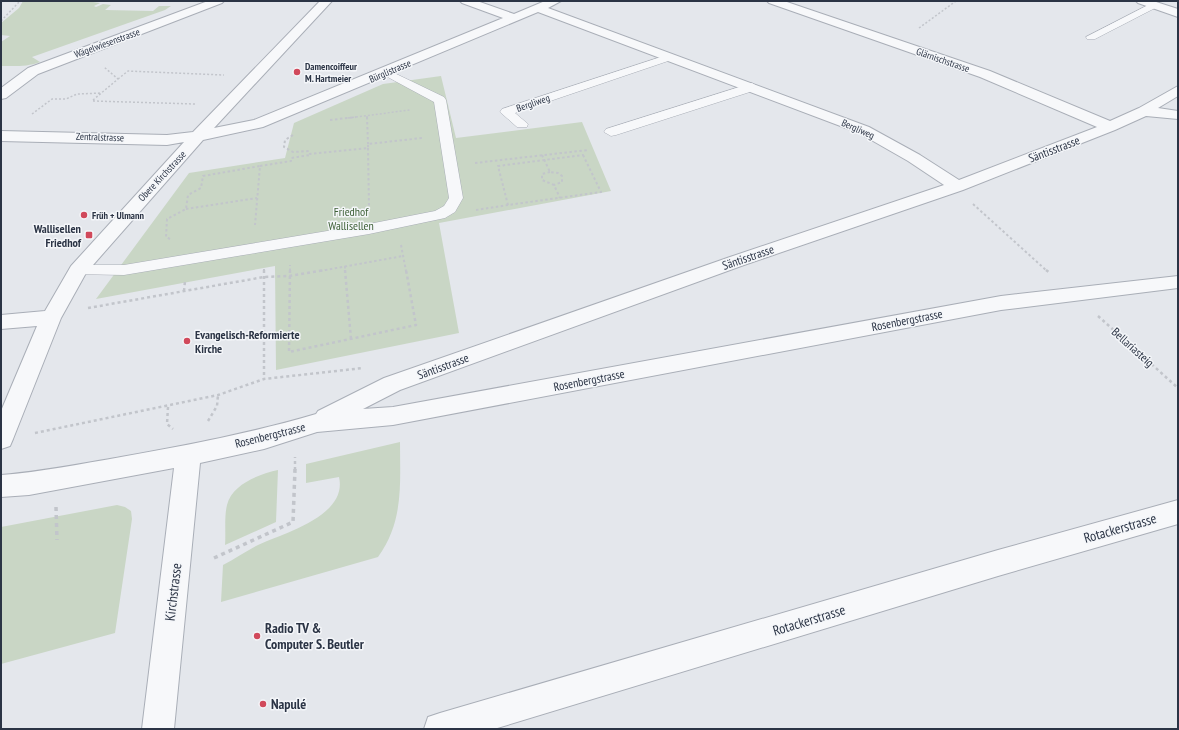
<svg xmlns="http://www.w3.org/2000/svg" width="1179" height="730" font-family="'PT Sans Narrow',sans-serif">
	<rect width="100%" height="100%" fill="#e4e7ec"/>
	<path fill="#c9d6c5" d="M23,1H86L100,3L94,6L96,7L103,4L111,5L105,10L153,11L159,6H171L165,10L32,57L40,62C27,67 15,66 1,66V42L10,36L1,35V23L19,8Z
		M441,76L456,138L582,122L611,191L439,223L459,333L276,370L275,266L96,299L189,173L285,158L294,123L383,84Z
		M400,442C400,484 404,521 378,557L221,602L223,565C235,559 246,551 258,545C284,533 348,516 339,477L306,483V464Z
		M278,470L276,522L225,545C226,533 224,517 227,505C232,484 260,474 278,470Z
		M117,505L125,507L131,511L132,519L115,633L1,664V527Z"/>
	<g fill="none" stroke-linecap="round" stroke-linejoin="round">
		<defs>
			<path id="service" d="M1154,2L1157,3L1159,5L1157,7L1095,39H1087L1086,37Z
				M670,54L676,57L674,59L515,113L528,124L527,127H517L500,112L502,109Z
				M386,69L444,97L446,100L463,198L455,212L445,218L369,234L124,275L72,274L70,270L72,266L78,265H124L369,224L435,211L444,206L449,198L434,102L382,74L380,72Z
				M752,83L758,87L756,90L616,135L611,136L604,132L606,129Z"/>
			<path id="minor" d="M208,1H224L222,3L38,74L6,98L1,99V88L28,68Z
				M320,1H332L214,128L254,120L503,18L462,3L460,1H477L514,14L545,1H561L548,8L869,127L920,155L959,180L1097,127L980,77L769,3L767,1H784L990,71L1110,121L1139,108L1178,86V96L1158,108L1178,111V119L1146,116L1115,130L963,190L744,265L400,390L363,409L393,407L1001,296L1178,276V288L1001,310L393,425L317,432L264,449L200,463L174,729H142L174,468L29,495L1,497V475C41,472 81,464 121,457C187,445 252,433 316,414L318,411L384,378L730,257L944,185L908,161L859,133L538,12L263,127L203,140L86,273L61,318L13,439L10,446L1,449V411L37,326L1,329V315L45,311L71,266L184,142L167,145L1,141V131L167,135L193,132Z
				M1136,1H1153L1178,9V17L1138,3Z
				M1178,500V524L998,576L494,729H424L428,717L440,713L998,550Z"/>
		</defs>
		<use href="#service" stroke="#a9aeb7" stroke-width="1"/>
		<use href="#minor" stroke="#a9aeb7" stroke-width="2"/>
		<path stroke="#c2c5cb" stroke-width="1.5" stroke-dasharray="2 2" stroke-linecap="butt" d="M1,21L20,1
			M919,28L956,1
			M118,79L128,71L224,75
			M93,100L118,79L104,67
			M93,101L195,104
			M32,114L52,99H66L77,94L101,93
			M367,116V118
			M348,118L410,110"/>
		<path stroke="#c2c5cb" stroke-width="2" stroke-dasharray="2.5 2.5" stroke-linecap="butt" d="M367,117L368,144
			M330,120L356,117
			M293,135L285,140L284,147L293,152L309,151L310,154L368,148V144L422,138
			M368,148L369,207
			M542,155L550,172L558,173L562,176V182L554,185
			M583,155L601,192L508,205L498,166Z
			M475,163L588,150
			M260,166L291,161V158L310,155
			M550,172L542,174V180L554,185L560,198
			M973,204L1047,271
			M186,209L257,198
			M476,210L508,205
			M170,239L166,237L167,219L186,209L188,195L201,188L203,176L260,166L255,225
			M401,245L406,271
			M345,266V271
			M264,269V271
			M290,271V265
			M320,271L403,256"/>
		<path stroke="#c2c5cb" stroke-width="2.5" stroke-dasharray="3 3" stroke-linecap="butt" d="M264,270V379
			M290,270L289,352L416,325L406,270
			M345,270L351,339
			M1046,270L1050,273
			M184,291L185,281
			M88,308L264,277L289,276L325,270
			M1098,316L1178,388
			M168,407L167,424L173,429
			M208,421L217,406L218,395
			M35,433L218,395L264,379L363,368
			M295,470V457"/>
		<path stroke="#c2c5cb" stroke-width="3.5" stroke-dasharray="4 4" stroke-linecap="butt" d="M56,507L57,540
			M214,558L293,522L295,469"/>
		<use href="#service" fill="#f7f8fa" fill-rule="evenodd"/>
		<use href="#minor" fill="#f7f8fa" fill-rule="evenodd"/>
	</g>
	<g fill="#d1495b" stroke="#f4f6f9" stroke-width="1.5">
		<circle cx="297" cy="72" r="4"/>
		<circle cx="84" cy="215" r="4"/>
		<rect x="85" y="231" width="8" height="8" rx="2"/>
		<circle cx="187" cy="341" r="4"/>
		<circle cx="257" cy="636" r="4"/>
		<circle cx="263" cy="704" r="4"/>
	</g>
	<g text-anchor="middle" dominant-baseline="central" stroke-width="3" stroke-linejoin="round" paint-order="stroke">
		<g font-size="10" fill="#2b3445" stroke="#f4f6f9">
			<text transform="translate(107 43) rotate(-20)">Wägelwiesenstrasse</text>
			<text transform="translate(943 60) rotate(19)">Glärnischstrasse</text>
			<text transform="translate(390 71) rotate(-23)">Bürglistrasse</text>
			<text transform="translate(533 103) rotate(-19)">Bergliweg</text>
			<text transform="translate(858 129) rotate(24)">Bergliweg</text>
			<text transform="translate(100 137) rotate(2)">Zentralstrasse</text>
			<text transform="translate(162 176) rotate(-47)">Obere Kirchstrasse</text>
		</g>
		<g font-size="10" font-weight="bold" fill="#2b3445" stroke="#f4f6f9" text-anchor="start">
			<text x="305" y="66">Damencoiffeur<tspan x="305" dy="12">M. Hartmeier</tspan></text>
			<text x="92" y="215">Früh + Ulmann</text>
		</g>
		<g font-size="12" fill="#2b3445" stroke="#f4f6f9">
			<text transform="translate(1054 149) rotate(-21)">Säntisstrasse</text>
			<text transform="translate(748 257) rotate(-19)">Säntisstrasse</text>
			<text transform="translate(907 320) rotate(-11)">Rosenbergstrasse</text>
			<text transform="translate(1133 347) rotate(42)">Bellariasteig</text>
			<text transform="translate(443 366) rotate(-20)">Säntisstrasse</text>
			<text transform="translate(589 380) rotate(-11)">Rosenbergstrasse</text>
			<text transform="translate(270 435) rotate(-14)">Rosenbergstrasse</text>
		</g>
		<g font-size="12" fill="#3f6138" stroke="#f4f6f9">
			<text x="351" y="211">Friedhof<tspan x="351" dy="14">Wallisellen</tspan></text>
		</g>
		<g font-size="12" font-weight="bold" fill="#2b3445" stroke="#f4f6f9" text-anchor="end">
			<text x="81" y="228">Wallisellen<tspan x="81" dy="14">Friedhof</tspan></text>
			<text x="195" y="334" text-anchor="start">Evangelisch-Reformierte<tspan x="195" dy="14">Kirche</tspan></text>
		</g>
		<g font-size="14" fill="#2b3445" stroke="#f4f6f9">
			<text transform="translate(1120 528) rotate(-16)">Rotackerstrasse</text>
			<text transform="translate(173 592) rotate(-83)">Kirchstrasse</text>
			<text transform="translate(809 620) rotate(-17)">Rotackerstrasse</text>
		</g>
		<g font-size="14" font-weight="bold" fill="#2b3445" stroke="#f4f6f9" text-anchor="start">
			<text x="265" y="628">Radio TV &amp;<tspan x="265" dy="16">Computer S. Beutler</tspan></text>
			<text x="271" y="704">Napulé</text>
		</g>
	</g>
	<rect width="1179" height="730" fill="none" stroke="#2b3445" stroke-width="4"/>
</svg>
